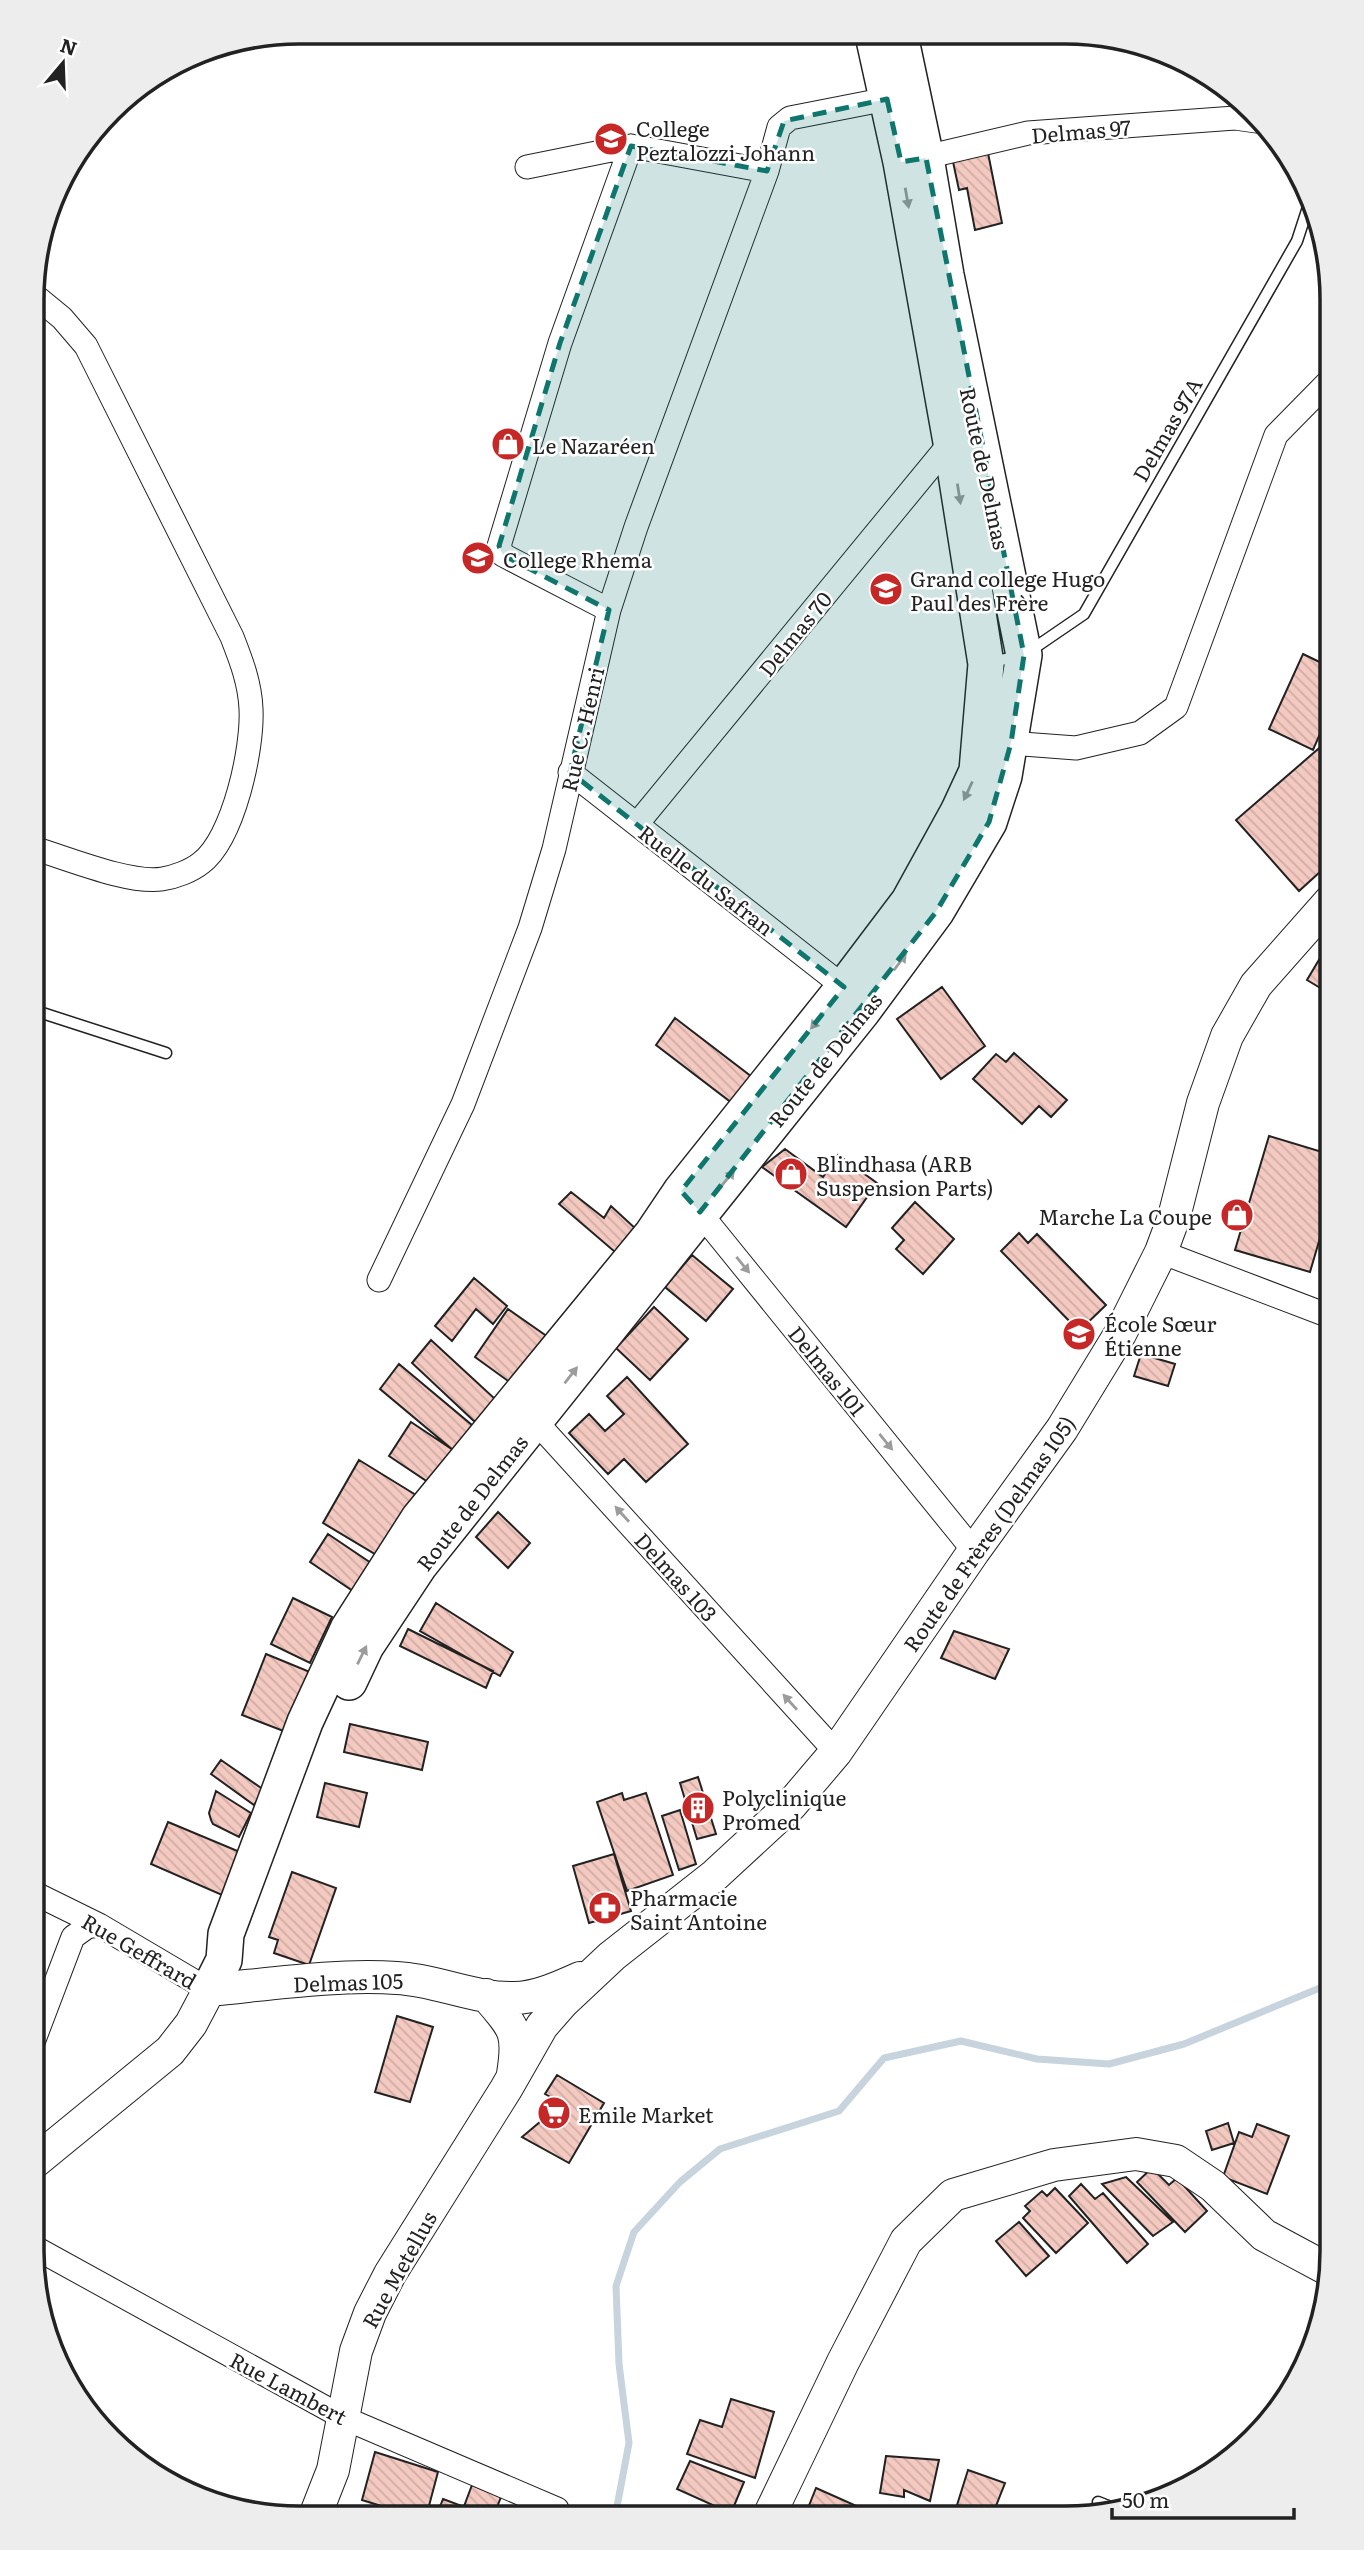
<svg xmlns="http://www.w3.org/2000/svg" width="1364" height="2550" font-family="Literata,serif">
	<defs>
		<pattern id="building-back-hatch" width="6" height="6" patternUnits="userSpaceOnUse" patternTransform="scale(1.75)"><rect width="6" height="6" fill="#f3c9c0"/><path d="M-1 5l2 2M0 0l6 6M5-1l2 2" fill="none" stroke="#d0aca5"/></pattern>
	</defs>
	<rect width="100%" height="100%" fill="#fff"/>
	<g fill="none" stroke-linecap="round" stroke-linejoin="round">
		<path stroke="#c7d3dd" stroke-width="7" d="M615,2517L629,2443L619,2364L616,2286L634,2232L680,2182L720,2149L839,2111L884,2058L961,2041L1037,2059L1109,2064L1184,2044L1332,1983"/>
	</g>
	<path fill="url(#building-back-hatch)" stroke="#222" stroke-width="2" d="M987,148L1002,223L975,230L967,188L959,190L952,157Z
		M1303,654L1332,668V706L1313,750L1269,729Z
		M1332,737V861L1299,891L1236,820Z
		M1332,938V995L1307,980Z
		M942,987L985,1046L941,1079L897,1019Z
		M675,1018L752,1077L732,1103L656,1045Z
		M1014,1053L1067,1100L1051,1117L1039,1106L1022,1124L973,1079L996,1054L1006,1062Z
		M1269,1136L1332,1155V1197L1310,1272L1235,1250Z
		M785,1149L823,1177L838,1155L877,1183L846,1227L762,1167Z
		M571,1192L604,1218L611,1206L637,1230L615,1252L559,1204Z
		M915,1202L954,1239L923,1274L896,1249L904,1240L892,1228Z
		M1019,1233L1028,1243L1037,1234L1106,1305L1079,1331L1001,1251Z
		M692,1255L733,1289L706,1321L665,1287Z
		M474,1278L507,1306L493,1324L476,1309L452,1341L435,1326Z
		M654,1307L688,1339L650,1380L616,1348Z
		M508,1309L548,1337L515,1386L475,1357Z
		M431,1340L495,1399L475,1422L412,1363Z
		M1141,1354L1175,1364L1168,1386L1134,1376Z
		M399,1364L473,1426L453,1450L380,1389Z
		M627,1377L688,1444L646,1482L624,1459L608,1474L569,1433L589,1414L605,1431L624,1414L607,1396Z
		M411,1422L453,1450L431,1484L389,1456Z
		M359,1460L416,1495L380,1557L323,1523Z
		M498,1512L530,1543L508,1568L476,1537Z
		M328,1534L371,1563L353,1591L310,1562Z
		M293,1598L332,1617L310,1663L271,1644Z
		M436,1603L513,1652L500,1676L420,1631Z
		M408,1629L493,1671L486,1688L400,1646Z
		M954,1631L1009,1649L995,1679L941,1658Z
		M266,1654L310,1672L286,1732L242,1715Z
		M350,1724L428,1742L422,1770L344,1752Z
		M221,1760L264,1790L254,1805L211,1774Z
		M698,1777L716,1834L697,1839L680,1783Z
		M325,1783L367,1793L359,1827L317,1817Z
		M216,1791L251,1813L239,1837L213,1824L211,1820L209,1813Z
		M622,1793L624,1800L646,1793L673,1875L627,1891L597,1802Z
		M680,1810L696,1864L679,1870L662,1816Z
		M168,1822L240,1852L222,1895L151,1864Z
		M614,1854L631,1911L589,1923L573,1866Z
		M292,1872L336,1888L309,1965L274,1953L278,1940L269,1937Z
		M397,2016L433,2027L410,2102L375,2092Z
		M557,2075L604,2103L569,2163L522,2137L541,2121L554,2099L545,2094Z
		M1228,2123L1234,2143L1212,2150L1206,2131Z
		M1257,2124L1289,2136L1267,2194L1223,2177L1239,2132L1252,2137Z
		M1152,2168L1169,2185L1177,2178L1207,2211L1185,2232L1137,2182Z
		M1126,2177L1173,2222L1153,2236L1102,2184Z
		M1081,2184L1095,2199L1103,2193L1148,2244L1127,2263L1069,2196Z
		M1055,2188L1088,2223L1056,2253L1023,2218L1030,2211L1025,2206L1042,2191L1047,2196Z
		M1019,2222L1049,2256L1026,2276L996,2241Z
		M731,2399L774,2412L755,2478L687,2454L700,2420L722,2427Z
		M375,2452L438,2472L426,2517H406L391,2511V2509L362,2500Z
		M886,2456L939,2460L930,2501L904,2490V2497L880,2493Z
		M690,2461L744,2482L729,2518L712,2517L715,2506L677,2489Z
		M968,2470L1005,2483L992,2516L957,2505Z
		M472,2485L501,2497L493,2517H460Z
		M816,2488L861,2508L857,2518H804Z
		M443,2499L462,2506L458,2517H436Z
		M356,2509L376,2516H353Z"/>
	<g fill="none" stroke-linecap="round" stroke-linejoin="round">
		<defs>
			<path id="lane" d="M991,662L1024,655L1084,614L1297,241L1311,198
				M33,1010L166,1053
				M1098,2502L1118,2510"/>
			<path id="street" d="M913,160L1028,133L1235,118L1263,122
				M527,167L631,146L767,171L779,127L790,118L887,99
				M609,610L503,555L499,546L560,343L631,146
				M996,742L1076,748L1140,733L1176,707L1276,435L1332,378
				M570,772L844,987
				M637,824L951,442
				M33,848C67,858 129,884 162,879C175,877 191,871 201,863C234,838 253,748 251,709C250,683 241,660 232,637L86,346L62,318L34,295
				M692,1203L974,1551
				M1161,1252L1332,1317
				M379,1280L463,1104L530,928L554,849L609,610L636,527L767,171
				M528,1413L836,1752
				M32,1892L99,1925L209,1990
				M32,2045L73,1937L87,1927L99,1925
				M32,2246L344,2418L557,2509"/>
			<path id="secondary" d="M486,1995C514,2028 520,2031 513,2074
				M32,2164L170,2051L191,2024L209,1990C271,1984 335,1974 397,1978C437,1980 474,1999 514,1998C536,1998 560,1987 580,1978
				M315,2516L333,2470L356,2351L370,2313L390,2274L506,2089L542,2026L563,2002L612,1956L715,1875L767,1827L791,1805L836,1752L974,1551L1062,1429L1120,1334L1161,1252L1174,1217L1203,1103L1227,1036L1256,985L1332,899
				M768,2518L843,2362L906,2241L953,2195L1054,2165L1136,2154L1176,2161L1213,2186L1264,2235L1331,2271"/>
			<path id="primary" d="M349,1682L366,1646L419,1566L862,1012L936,912L989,822L1004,776L1024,655L946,275L926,158L900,35
				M209,1990L224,1960L226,1934L305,1722L348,1629L419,1518L652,1234L681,1191L844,987L909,901L958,812L977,771L986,664L951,442L901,162L873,35"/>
		</defs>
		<use href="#lane" stroke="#222" stroke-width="13"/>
		<use href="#street" stroke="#222" stroke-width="25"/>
		<use href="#secondary" stroke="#222" stroke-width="34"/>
		<use href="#primary" stroke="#222" stroke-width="38"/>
		<use href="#lane" stroke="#fff" stroke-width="10"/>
		<use href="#street" stroke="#fff" stroke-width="23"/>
		<use href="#secondary" stroke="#fff" stroke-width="32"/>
		<use href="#primary" stroke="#fff" stroke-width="35"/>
	</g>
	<defs><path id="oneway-solid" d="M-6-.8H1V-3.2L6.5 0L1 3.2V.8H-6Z" transform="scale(1.75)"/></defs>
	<g fill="#9c9c9c">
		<use href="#oneway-solid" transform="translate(907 198) rotate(80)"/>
		<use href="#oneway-solid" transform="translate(959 494) rotate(81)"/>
		<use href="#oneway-solid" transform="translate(968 791) rotate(115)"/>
		<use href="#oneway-solid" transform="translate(900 962) rotate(-53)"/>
		<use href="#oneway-solid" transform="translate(817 1021) rotate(129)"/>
		<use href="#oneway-solid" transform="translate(728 1178) rotate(-51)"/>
		<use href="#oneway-solid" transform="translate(743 1265) rotate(51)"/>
		<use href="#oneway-solid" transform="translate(571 1375) rotate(-52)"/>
		<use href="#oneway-solid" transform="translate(886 1442) rotate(51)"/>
		<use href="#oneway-solid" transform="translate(622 1514) rotate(-132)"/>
		<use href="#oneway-solid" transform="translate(362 1655) rotate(-64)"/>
		<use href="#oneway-solid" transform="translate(790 1702) rotate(-132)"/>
	</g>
	<path fill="#0f766e" fill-opacity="0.2" stroke="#0f766e" stroke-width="5" stroke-dasharray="14 9" stroke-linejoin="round" d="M887,99L901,162L926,158L1024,655L1011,743L989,822L936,912L700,1212L681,1191L844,987L570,772L609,610L503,555L499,546L560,343L631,146L767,171L784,121Z"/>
	<defs>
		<symbol id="school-disc" viewBox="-11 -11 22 22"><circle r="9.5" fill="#c62828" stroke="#fff"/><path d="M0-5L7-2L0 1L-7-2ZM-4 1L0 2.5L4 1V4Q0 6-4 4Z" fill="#fff"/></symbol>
		<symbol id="shop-disc" viewBox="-11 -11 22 22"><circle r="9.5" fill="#c62828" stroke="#fff"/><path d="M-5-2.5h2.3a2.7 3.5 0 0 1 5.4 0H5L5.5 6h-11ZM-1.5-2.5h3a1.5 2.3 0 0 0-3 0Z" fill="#fff"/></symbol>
		<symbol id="building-disc" viewBox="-11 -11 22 22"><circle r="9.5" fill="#c62828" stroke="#fff"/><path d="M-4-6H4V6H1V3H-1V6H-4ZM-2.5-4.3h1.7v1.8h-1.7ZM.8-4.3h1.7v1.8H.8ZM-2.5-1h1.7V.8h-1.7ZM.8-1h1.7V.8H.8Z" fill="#fff"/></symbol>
		<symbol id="pharmacy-disc" viewBox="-11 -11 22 22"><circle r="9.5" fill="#c62828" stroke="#fff"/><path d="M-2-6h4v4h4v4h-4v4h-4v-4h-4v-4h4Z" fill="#fff"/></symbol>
		<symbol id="supermarket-disc" viewBox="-11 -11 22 22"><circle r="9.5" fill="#c62828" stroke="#fff"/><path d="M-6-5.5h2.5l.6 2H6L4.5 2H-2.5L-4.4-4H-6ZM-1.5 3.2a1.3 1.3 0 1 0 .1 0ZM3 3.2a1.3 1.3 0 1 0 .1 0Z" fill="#fff"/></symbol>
	</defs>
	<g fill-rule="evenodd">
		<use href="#school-disc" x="592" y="120" width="38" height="38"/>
		<use href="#shop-disc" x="489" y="425" width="38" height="38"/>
		<use href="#school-disc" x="459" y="539" width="38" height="38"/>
		<use href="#school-disc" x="867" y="570" width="38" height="38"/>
		<use href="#shop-disc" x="772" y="1155" width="38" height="38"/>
		<use href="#shop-disc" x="1218" y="1196" width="38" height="38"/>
		<use href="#school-disc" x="1060" y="1315" width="38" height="38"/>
		<use href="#building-disc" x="679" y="1789" width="38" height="38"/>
		<use href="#pharmacy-disc" x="586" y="1889" width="38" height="38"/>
		<use href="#supermarket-disc" x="535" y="2094" width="38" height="38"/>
	</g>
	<g text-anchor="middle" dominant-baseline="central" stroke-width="5" stroke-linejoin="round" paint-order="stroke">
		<g font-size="21" fill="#222" stroke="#fff" text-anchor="start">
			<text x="636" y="127">College<tspan x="636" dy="24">Peztalozzi Johann</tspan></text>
			<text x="532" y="444">Le Nazaréen</text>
			<text x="503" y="558">College Rhema</text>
			<text x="910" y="577">Grand college Hugo<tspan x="910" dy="24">Paul des Frère</tspan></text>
			<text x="816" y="1162">Blindhasa (ARB<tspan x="816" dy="24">Suspension Parts)</tspan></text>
			<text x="1212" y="1215" text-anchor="end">Marche La Coupe</text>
			<text x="1104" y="1322">École Sœur<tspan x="1104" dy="24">Étienne</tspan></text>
			<text x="722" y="1796">Polyclinique<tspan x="722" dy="24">Promed</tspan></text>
			<text x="630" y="1896">Pharmacie<tspan x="630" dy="24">Saint Antoine</tspan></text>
			<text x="578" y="2113">Emile Market</text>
		</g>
		<g font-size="21" fill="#222" stroke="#fff">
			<text transform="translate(1081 130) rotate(-5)">Delmas 97</text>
			<text transform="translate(1166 429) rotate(-60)">Delmas 97A</text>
			<text transform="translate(986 468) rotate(78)">Route de Delmas</text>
			<text transform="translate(794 633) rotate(-51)">Delmas 70</text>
			<text transform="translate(581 729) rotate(-77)">Rue C. Henri</text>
			<text transform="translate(707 879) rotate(38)">Ruelle du Safran</text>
			<text transform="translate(824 1059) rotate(-51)">Route de Delmas</text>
			<text transform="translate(828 1370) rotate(51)">Delmas 101</text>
			<text transform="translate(471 1502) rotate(-52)">Route de Delmas</text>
			<text transform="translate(988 1533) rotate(-55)">Route de Frères (Delmas 105)</text>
			<text transform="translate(677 1576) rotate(48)">Delmas 103</text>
			<text transform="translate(140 1950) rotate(30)">Rue Geffrard</text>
			<text transform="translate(348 1981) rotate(-2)">Delmas 105</text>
			<text transform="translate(398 2269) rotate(-61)">Rue Metellus</text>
			<text transform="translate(289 2387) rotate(28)">Rue Lambert</text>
		</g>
	</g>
	<path d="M0 0H1364V2550H0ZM299 44H1065A255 255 0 0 1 1320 299V2251A255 255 0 0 1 1065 2506H299A255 255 0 0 1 44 2251V299A255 255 0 0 1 299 44Z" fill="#ededed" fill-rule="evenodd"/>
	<path fill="none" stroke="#222" stroke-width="3.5" d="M299 44H1065A255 255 0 0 1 1320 299V2251A255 255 0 0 1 1065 2506H299A255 255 0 0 1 44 2251V299A255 255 0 0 1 299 44Z"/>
	<g transform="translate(63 63) rotate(19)" stroke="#ffffff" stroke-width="5" paint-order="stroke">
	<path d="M0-5L12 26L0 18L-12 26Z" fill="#222222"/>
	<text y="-10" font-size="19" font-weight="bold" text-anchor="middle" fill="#222222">N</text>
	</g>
	<path d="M1112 2508v10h182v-10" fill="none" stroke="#222222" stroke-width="3.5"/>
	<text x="1122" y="2508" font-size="21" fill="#222222" stroke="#ffffff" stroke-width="5" paint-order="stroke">50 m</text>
</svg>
